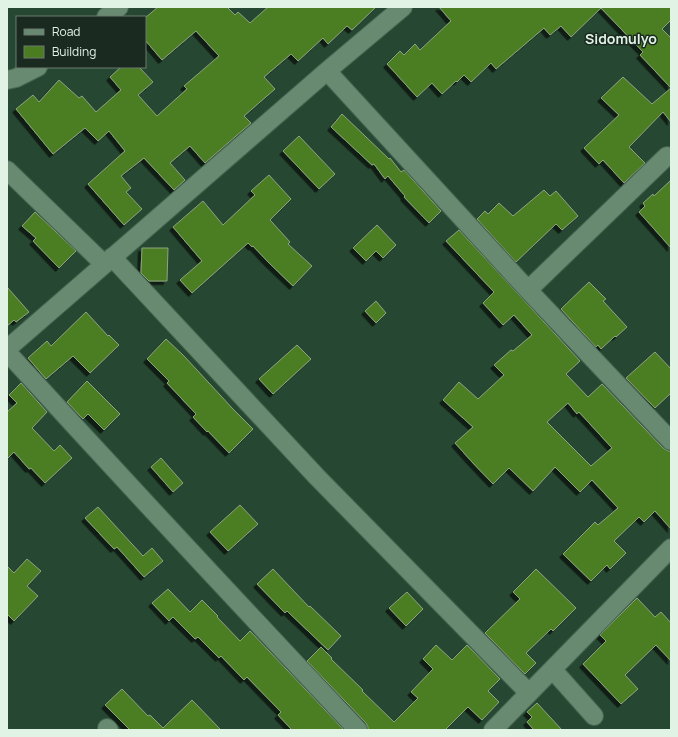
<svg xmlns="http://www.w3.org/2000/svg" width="678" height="737" font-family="Manrope,sans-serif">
	<defs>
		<filter id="shadow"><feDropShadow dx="-3.5" dy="3.5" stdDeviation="0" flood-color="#0009"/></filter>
	</defs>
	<rect width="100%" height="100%" fill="#264832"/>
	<path fill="#4b7d20" stroke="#8ea481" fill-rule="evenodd" filter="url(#shadow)" d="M158,7H227L235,15L238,12L250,23L268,7H376L352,30L347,26L328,44L323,38L298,61L291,54L264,77L275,89L244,116L251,123L205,163L190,146L170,163L185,180L174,190L144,158L121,176L131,188L126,192L142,209L124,225L88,184L125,151L109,131L98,141L85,128L53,154L16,109L33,95L39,102L59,80L79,98L82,96L96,112L121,90L110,77L121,67H139L153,82L138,95L157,116L187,89L184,86L219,56L196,31L162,60L145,40V18Z
		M439,7H671V20L662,29L671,38V122L663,112L629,147L645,163L624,183L603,160L599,164L584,148L619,115L601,98L623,77L652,104L671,88L640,55L643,52L601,8L571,37L561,26L550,35L544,28L496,69L491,63L471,82L464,75L457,82L456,81L442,94L432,83L417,97L387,64L400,51L404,55L415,44L420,50L451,21Z
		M342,114L389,159L390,158L401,172L404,170L441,211L429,223L404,197L405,196L388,176L385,179L374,164L372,165L331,127Z
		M299,136L335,174L319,189L283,151Z
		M269,175L291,199L270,220L290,242L288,244L312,266L293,286L268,262L253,246L252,247L248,243L192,293L180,280L202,261L173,227L203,201L223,225L255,195L251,191Z
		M671,180V248L639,212L645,206L643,203L653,194L654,196Z
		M544,190L550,196L556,191L578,216L562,230L556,224L516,262L477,219L485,211L488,214L499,203L513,216Z
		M35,212L76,251L59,268L33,241L36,238L22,226Z
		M377,225L396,245L383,258L376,251L366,261L353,248Z
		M459,230L580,361L566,374L588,397L602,384L663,448L668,451H671V529L655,511L644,522L639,517L614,541L626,553L610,569L607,565L591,581L563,554L595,522L598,525L618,508L592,480L580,492L555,467L533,491L509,468L493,484L472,462L455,443L473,427L443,400L459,382L478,399L504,375L494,365L511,350L513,351L532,335L514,315L503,325L483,303L494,292L446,241ZM568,403L577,414L579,412L612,448L591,466L547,422Z
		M142,248H168L167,281H149L141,273Z
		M589,282L606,299L603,301L627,327L616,337L615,336L601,349L598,345L596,347L561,309Z
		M7,287L29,312L16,322L14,320L7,326Z
		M376,301L386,313L376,323L365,311Z
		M86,312L108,336L109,335L119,345L90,373L73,356L46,379L28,358L47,341L51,346Z
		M166,339L184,356L233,409L253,429L229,453L208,431L207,432L193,417L196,414L167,383L169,381L147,359Z
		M297,345L311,359L273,394L259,379Z
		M655,352L671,369V393L655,408L626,378Z
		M87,381L120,414L104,430L88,414L83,419L67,402Z
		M21,383L47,412L32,428L54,451L60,445L72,458L45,483L31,468L29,469L14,452L7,459V412L17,403L9,395Z
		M161,458L183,483L173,492L151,467Z
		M240,505L258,524L228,551L210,532Z
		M98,507L143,556L152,548L163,561L144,577L117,547L114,549L85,518Z
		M27,559L41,571L27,586L38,596L14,621L7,614V566L14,573Z
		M273,569L309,607L310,606L341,636L328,650L287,611L285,613L257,584Z
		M536,569L576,608L553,631L551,629L526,653L536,663L525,674L485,633L520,599L513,592Z
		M168,589L190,612L202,600L218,616L217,617L240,641L250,631L344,730H292L278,715L281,712L247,677L244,680L221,656L219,658L198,637L195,639L173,617L169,621L152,603Z
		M407,592L423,609L406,626L389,608Z
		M637,598L655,617L661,612L671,623V661L656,645L625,675L638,689L621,704L583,664L606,641L600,635Z
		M436,645L452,660L467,645L500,679L488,691L499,702L482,720L468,707L445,730H368V727L366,723L307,661L321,647L332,658L331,659L363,690L362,691L394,722L418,698L411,692L433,669L423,659Z
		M122,689L148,716L150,715L163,728L192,700L221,730H130L105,705Z
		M537,703L562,730H534L527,722L532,717L527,712Z"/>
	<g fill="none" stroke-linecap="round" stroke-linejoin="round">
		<defs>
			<path id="minor" d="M106,17L119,7
				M327,71L528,290L671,441
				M7,80L16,78L38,67
				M7,170L104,264
				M112,257L317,477L529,693
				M528,290L667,156
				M7,349L327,71L403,7
				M7,352C123,479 240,605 358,730
				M553,670L594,716
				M107,728L109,730
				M493,730L671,548"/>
		</defs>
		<use href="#minor" stroke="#476552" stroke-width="20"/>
		<use href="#minor" stroke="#678a71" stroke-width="18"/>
	</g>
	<g text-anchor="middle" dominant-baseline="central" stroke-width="3" stroke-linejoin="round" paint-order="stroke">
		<g font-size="14" font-weight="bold" fill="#e0f3e5" stroke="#1b2a20">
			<text x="621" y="38">Sidomulyo</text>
		</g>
	</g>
	<rect width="678" height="737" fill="none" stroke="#e0f3e5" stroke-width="16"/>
	<rect x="16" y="16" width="130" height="52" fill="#1b2a20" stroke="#6a7a6f"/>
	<rect x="24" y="29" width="20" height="6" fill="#678a71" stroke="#6a7a6f"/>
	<text x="52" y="36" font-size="12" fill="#e0f3e5">Road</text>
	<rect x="24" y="46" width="20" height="12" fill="#4b7d20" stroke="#6a7a6f"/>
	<text x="52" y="56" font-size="12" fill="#e0f3e5">Building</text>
</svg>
